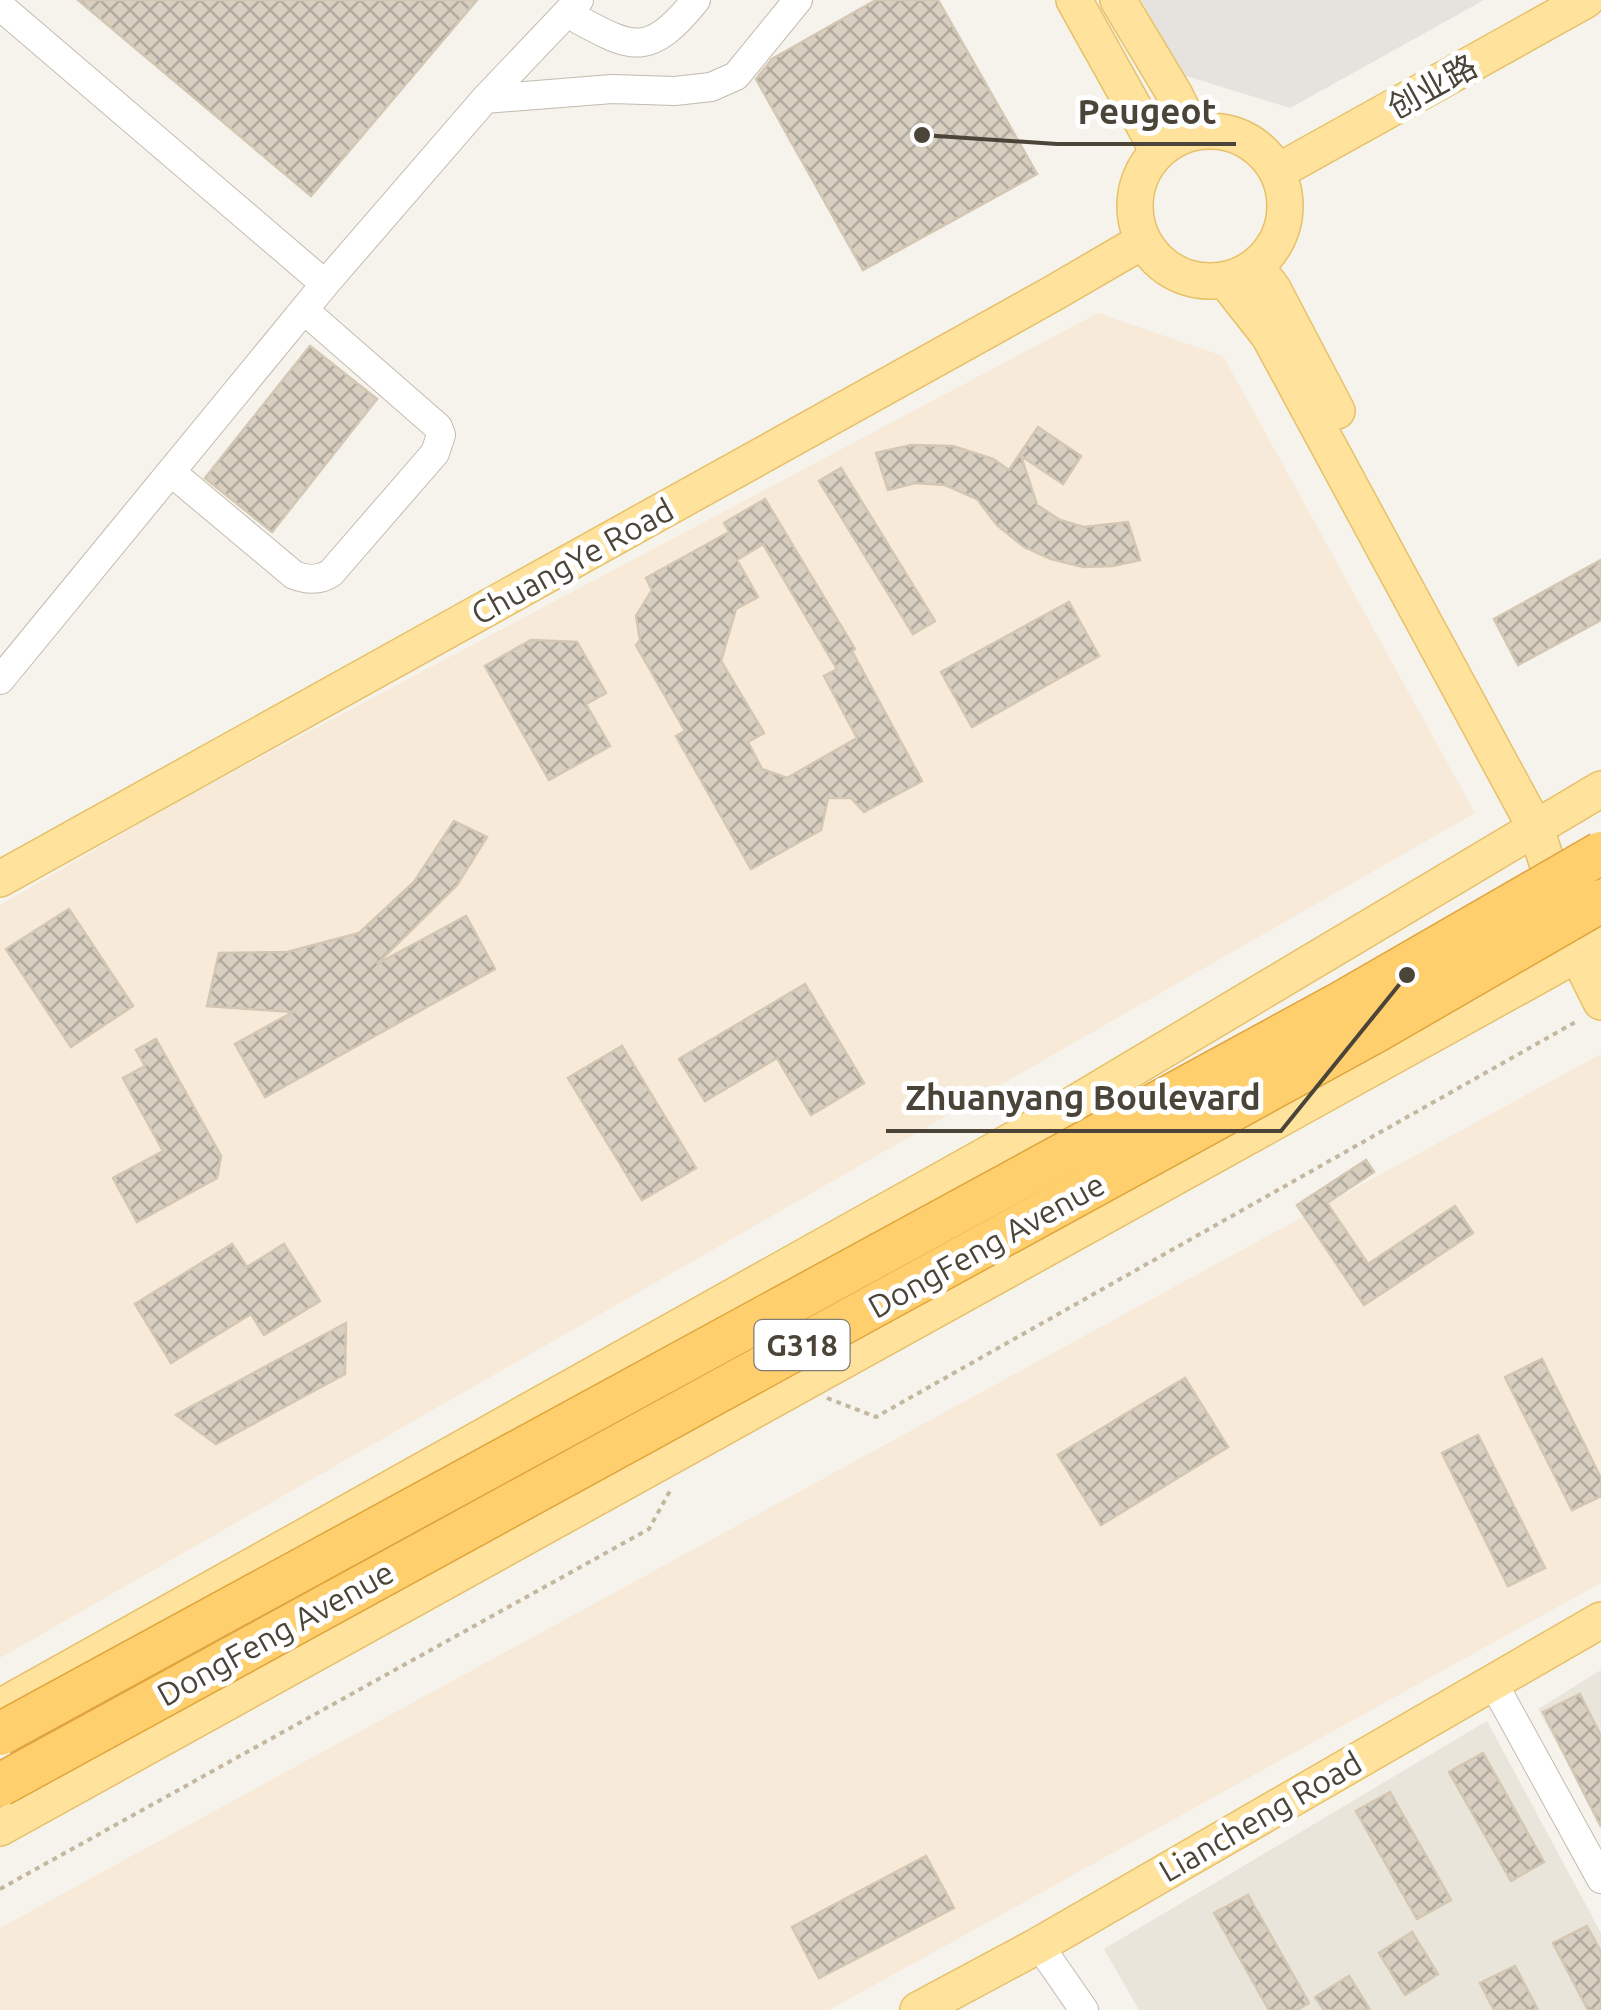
<svg xmlns="http://www.w3.org/2000/svg" width="1601" height="2010" font-family="Ubuntu,'Noto Sans SC',sans-serif">
	<defs>
		<pattern id="building-cross-hatch" width="8" height="8" patternUnits="userSpaceOnUse" patternTransform="scale(2.5)"><rect width="8" height="8" fill="#d8cfc1"/><path d="M0 0l8 8M0 8l8-8" fill="none" stroke="#b1aa9e"/></pattern>
	</defs>
	<rect width="100%" height="100%" fill="#f6f3ec"/>
	<path fill="#eae5da" d="M1601,1670V1825L1538,1709Z
		M1487,1721L1601,1933V2010H1139L1104,1949Z"/>
	<path fill="#f7ead8" d="M1098,313L1223,356L1475,813L0,1658V905L182,799Z
		M1601,1054V1583L829,2010H0V1928Z"/>
	<path fill="#e6e2dd" d="M1141,0H1484L1290,108L1183,75Z"/>
	<path fill="url(#building-cross-hatch)" stroke="#d3c7b4" stroke-width="2.5" fill-rule="evenodd" d="M78,0H477L311,196Z
		M876,0H938L1037,174L863,270L756,79L772,59Z
		M310,346L377,399L272,532L205,478Z
		M1038,427L1081,456L1063,484L1021,456L1037,505L1060,520L1084,527L1128,522L1140,560L1113,566L1083,567L1051,559L1024,547L997,525L977,499L945,485L915,483L888,490L876,453L911,445L953,446L993,459L1009,470Z
		M841,468L935,621L913,634L819,481Z
		M765,499L855,649L852,651L922,781L864,812L851,798H828L821,830L751,869L676,736L685,731L636,645L640,640L636,616L652,590L646,578L729,532L724,523ZM763,544L837,669L824,676L857,738L787,778L762,769L748,742L764,733L721,661L736,609L758,597L737,560Z
		M1601,560V620L1518,665L1494,619Z
		M1069,602L1099,656L972,727L941,672Z
		M531,640L577,642L606,693L586,704L610,746L549,780L485,666Z
		M454,821L487,837L457,885L377,964L466,916L495,969L265,1097L235,1044L293,1012L207,1006L219,953L287,952L359,933L414,882Z
		M69,909L133,1006L71,1047L6,949Z
		M805,984L864,1083L811,1115L777,1058L705,1101L679,1059Z
		M156,1039L221,1156L217,1178L137,1222L113,1178L163,1151L123,1078L145,1066L136,1050Z
		M622,1046L696,1168L642,1200L568,1078Z
		M1366,1160L1374,1172L1327,1203L1368,1264L1455,1206L1473,1233L1364,1305L1297,1205Z
		M232,1244L247,1267L284,1244L320,1301L264,1335L251,1314L171,1363L135,1304Z
		M346,1323L345,1374L216,1444L176,1415Z
		M1542,1359L1601,1478V1496L1572,1510L1505,1377Z
		M1185,1378L1228,1447L1101,1525L1058,1455Z
		M1478,1435L1545,1568L1508,1586L1442,1453Z
		M1580,1694L1601,1736V1827L1543,1712Z
		M1483,1753L1544,1862L1511,1881L1449,1772Z
		M1390,1792L1451,1900L1417,1919L1356,1811Z
		M926,1856L954,1908L819,1978L792,1927Z
		M1248,1895L1309,2003L1297,2010H1269L1214,1913Z
		M1587,1926L1601,1952V2010H1588L1553,1943Z
		M1412,1932L1438,1974L1405,1995L1379,1953Z
		M1515,1966L1538,2010H1494L1480,1983Z
		M1349,1976L1370,2010H1324L1315,1997Z"/>
	<g fill="none" stroke-linecap="round" stroke-linejoin="round">
		<defs>
			<path id="minor" d="M0,6L325,284
				M568,14C630,47 646,62 696,0
				M485,99L612,89L675,91L711,87L736,76L798,0
				M171,472L294,575C307,580 319,581 331,573L435,453L441,435L438,427L304,310
				M0,680L325,284L485,99L579,0
				M1492,1681L1601,1879
				M1039,1945L1084,2010"/>
			<path id="major" d="M1074,0L1151,138L1156,153
				M1118,0L1175,95L1193,132
				M1135 206a75 75 0 1 1 150 0a75 75 0 1 1-150 0Z
				M1277,172L1586,0
				M1256,266L1273,289L1337,411
				M1225,280L1269,336L1536,829L1577,954L1601,1002
				M0,879L1052,294L1143,241
				M0,1707L1020,1136L1601,789
				M0,1828L1601,941
				M918,2010L1039,1945L1601,1620"/>
		</defs>
		<use href="#minor" stroke="#c2bbae" stroke-width="30"/>
		<use href="#major" stroke="#e6c16a" stroke-width="38"/>
		<path stroke="#c4b79f" stroke-width="4" stroke-dasharray="5 5" stroke-linecap="butt" d="M827,1398L876,1417L1579,1020
			M0,1889L649,1529L671,1489"/>
		<use href="#minor" stroke="#fff" stroke-width="28"/>
		<use href="#major" stroke="#ffe39c" stroke-width="35"/>
		<defs>
			<path id="highway-bridge" d="M0,1734L1341,1003L1601,853
				M0,1785L1376,1031L1601,901"/>
		</defs>
		<use href="#highway-bridge" stroke="#e0a43c" stroke-width="45" stroke-linecap="butt"/>
		<use href="#highway-bridge" stroke="#ffcf6e" stroke-width="42"/>
	</g>
	<g text-anchor="middle" dominant-baseline="central" stroke-width="10" stroke-linejoin="round" paint-order="stroke">
		<rect fill="#fff" stroke="#817c74" stroke-width="2.5" x="754.5" y="1320" width="95" height="50" rx="8"/>
		<g font-size="30" font-weight="bold" fill="#4b4439">
			<text x="802" y="1345">G318</text>
		</g>
		<g font-size="32" fill="#4b4439" stroke="#fff">
			<text transform="translate(1432 86) rotate(-29)">创业路</text>
			<text transform="translate(572 561) rotate(-29)">ChuangYe Road</text>
			<text transform="translate(986 1245) rotate(-29)">DongFeng Avenue</text>
			<text transform="translate(275 1633) rotate(-29)">DongFeng Avenue</text>
			<text transform="translate(1260 1816) rotate(-30)">Liancheng Road</text>
		</g>
	</g>
	<path fill="none" stroke="#4b4439" stroke-width="4" d="M922 135L1057 144H1236M1407 975L1281 1131H886"/>
	<g fill="#4b4439" stroke="#fff" stroke-width="4">
		<circle cx="922" cy="135" r="10"/>
		<circle cx="1407" cy="975" r="10"/>
	</g>
	<g font-size="35" text-anchor="middle" font-weight="bold" fill="#4b4439" stroke="#fff" stroke-width="10" stroke-linejoin="round" paint-order="stroke">
		<text x="1147" y="124">Peugeot</text>
		<text x="1083" y="1110">Zhuanyang Boulevard</text>
	</g>
</svg>
